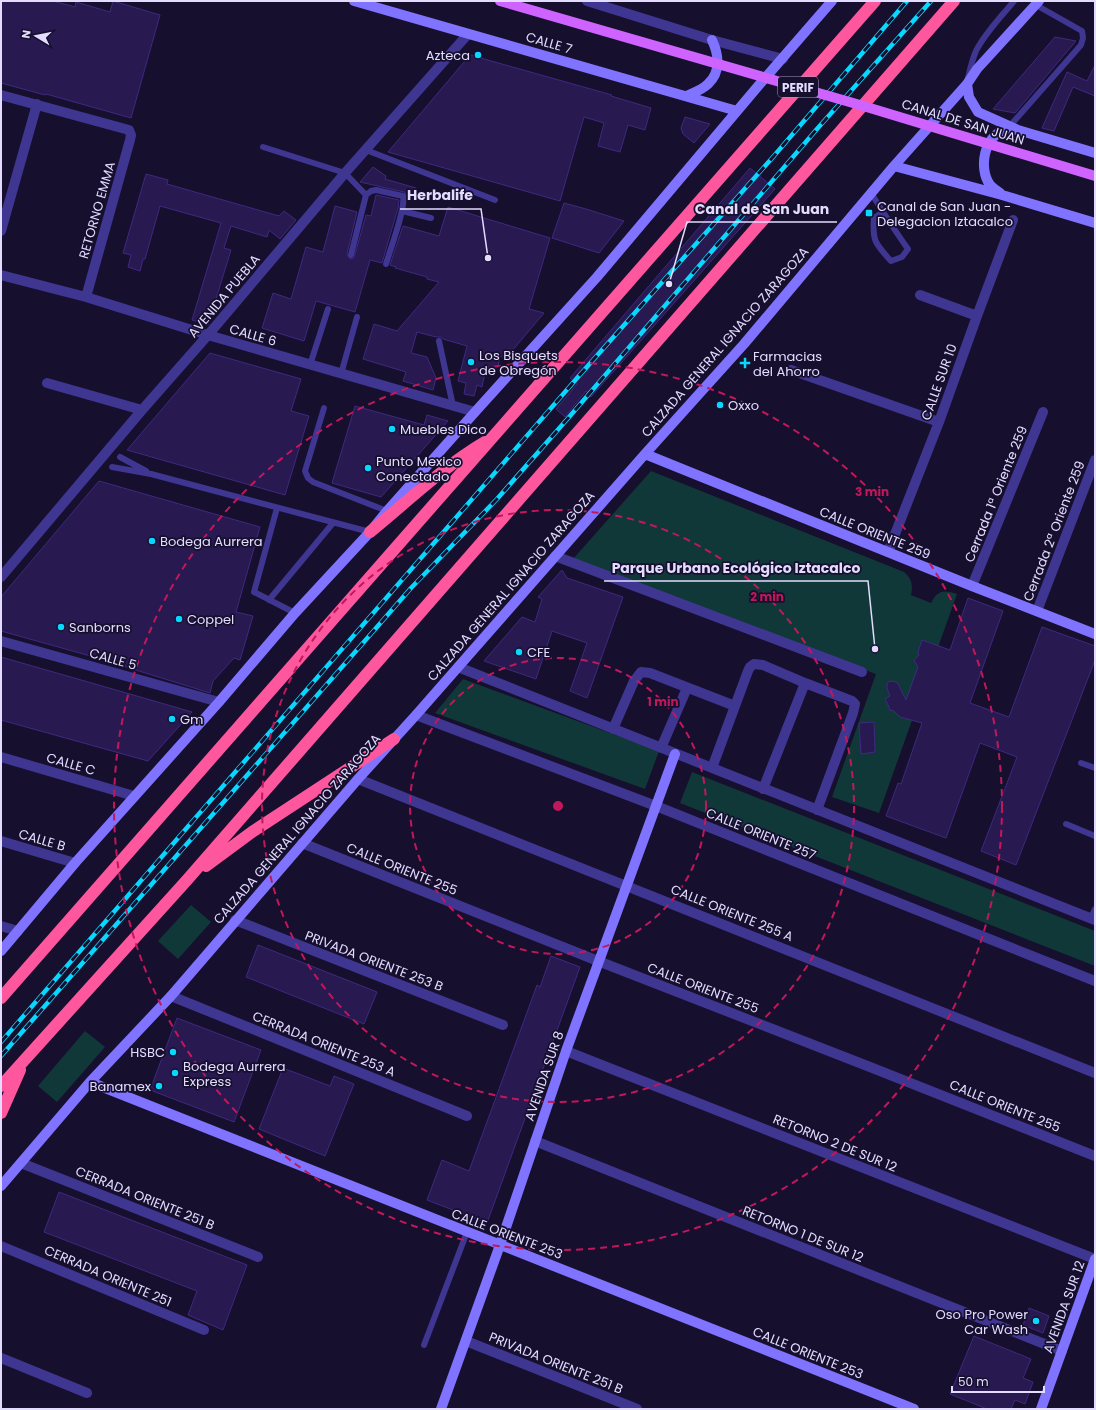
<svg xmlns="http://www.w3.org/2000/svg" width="1096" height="1410" font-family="Poppins,sans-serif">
	<rect width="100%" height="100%" fill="#160f2e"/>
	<path fill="#113839" d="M651,471L904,572C912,579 913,585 911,595L931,603C938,589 945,590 957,594L879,813L832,797L876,674L573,559Z
		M463,679L659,751L645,789L435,713Z
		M692,772L1095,931V966L680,803Z
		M191,905L211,922L178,959L158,941Z
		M85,1031L105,1047L57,1102L38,1086Z"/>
	<path fill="#281951" stroke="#3f2980" d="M1,1H53L75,7L76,2L110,12L113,1L160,15L131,118L46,94L45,95L1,83Z
		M1055,37L1076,41L1015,113L993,109Z
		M470,55L612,95L611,96L651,108L645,130L628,125L620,152L598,146L604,123L584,117L560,201L388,152Z
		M1095,65V96L1073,87L1054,131L1042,128L1067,72L1087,81Z
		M685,117L710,124L694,143L683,134L681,128Z
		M373,167L386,176L385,179L416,188L414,197L407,196L404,192L360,182Z
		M750,168L775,189L591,397L586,391L565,417L556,409L577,384L570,378Z
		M146,174L168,180L167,184L279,216L284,211L296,220L280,239L269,230L267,237L231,226L224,248L231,250L208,325L192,320L221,223L160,206L145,259H143L140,271L128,267L131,255L123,253Z
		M376,195L399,200L398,208L382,263L370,260L355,312L316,301L304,341L262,328L273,293L291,299L306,247L323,252L335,206L357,212L347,254L350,259L354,258L366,215L371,216Z
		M564,203L586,209L624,221L599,253L552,238Z
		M448,207L550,238L529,309L544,313L506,358L500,356L498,367L493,366L491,375L485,373L482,387L477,385L474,396L464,394L466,383L458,381L467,346L443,339L441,337H436L417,332L411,353L427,357L436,378L433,390L403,381L406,372L363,359L374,324L397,331L439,282L427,279V277L395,268L396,267L390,265L403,226L439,236Z
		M210,353L301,379L291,411L309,416L285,495L127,450Z
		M355,406L424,425L427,415L448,421L381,497L332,483Z
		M99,481L260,527L236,612L253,616L240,660L234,658L213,681L210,693L94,657L1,631V597Z
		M562,570L567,578L623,597L587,698L570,691L587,643L552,631L536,679L484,661L522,617L535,622L542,599L538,597Z
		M968,598L1003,611L970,703L1009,717L1042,627L1095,646V660L1016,865L981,851L1017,757L980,743L946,838L886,816L898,783L901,784L922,723L900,717L893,710L891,711L885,699L890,696L887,688V684L889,681L897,682L906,700L918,667L914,660L919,655L918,652L922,640L950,650Z
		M1,657L123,692L192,712L148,761L1,720Z
		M874,722L875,752L861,754L859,723Z
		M258,945L377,992L364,1024L246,977Z
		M551,956L580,967L487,1223L427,1200L442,1160L469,1171L537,985L540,987Z
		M177,1018L261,1050L234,1122L150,1090Z
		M283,1068L330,1086L334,1076L354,1084L325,1156L259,1129Z
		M59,1192L247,1265L223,1330L188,1315L197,1291L44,1232Z
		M1029,1308L1049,1316L1043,1333L1023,1325Z
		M974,1336L1031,1359L1023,1378L1033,1382L1025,1404L1015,1400L1011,1409H987L950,1394Z"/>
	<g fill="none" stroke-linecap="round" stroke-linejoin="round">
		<path stroke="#3f3692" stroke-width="6" d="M968,78C970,69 972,60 976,51C985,33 1001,17 1014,1
			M1009,127L1081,45L1083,38L1082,31L1036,5
			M263,147L345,173L366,195L371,191L376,190L403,196C406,208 390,250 386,264
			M366,150L495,200
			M871,193C883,212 895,231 908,249L902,257L891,261C876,244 872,242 874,218L883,212
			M402,211L431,218
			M351,255L366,195
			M439,341L453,406
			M310,365L328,309
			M341,374L357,317
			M324,408L305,471L308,478L313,482L387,511
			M120,457L146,471
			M112,467L151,474L370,532
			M277,508L254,592L295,613
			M269,600L333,523
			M1081,763L1095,768
			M1066,824L1095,836
			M1091,918L1095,909
			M424,1345L467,1232"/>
		<path stroke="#3f3692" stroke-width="10" d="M587,1L712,40L783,59
			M1,95L129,130L131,135L130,140L86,297
			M1,231L37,104
			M1,275L86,297L208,335L475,412
			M920,295L977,316
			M791,370L939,422
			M47,383L142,410
			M888,552L939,422L977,316L1013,220
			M555,556L862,672
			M1,577L142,410L208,335L345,173L468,34
			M972,586L1043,412
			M1037,611L1095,460
			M1,641L219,702
			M458,667L1095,920
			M416,715L656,806L1095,981
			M613,729L634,681L641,672L650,673L735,706
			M661,748L687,688
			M1,757L134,796
			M712,768L748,671L750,667L754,664L763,665L805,683L852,701L855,704L853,713L817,810
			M358,779L1095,1073
			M763,789L805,683
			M1,841L75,863
			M302,843L598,961L870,1067L1095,1156
			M235,920L503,1025
			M1,926L18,931
			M171,996L467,1116
			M566,1051L1095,1259
			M535,1141L1062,1351
			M21,1163L258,1257
			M1,1246L204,1330
			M466,1341L637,1409
			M1,1358L87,1393"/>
		<path stroke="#7f73ff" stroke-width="10" d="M354,1L737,111
			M967,84L969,97L978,112L1018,130L1095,153
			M686,96C693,93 702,90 708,84C721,72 719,55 712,40
			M894,166L1002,195L1095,223
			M1000,193C997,191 993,188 990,185C978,168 984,135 1006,130C1009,129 1013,130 1016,130
			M645,454L972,586L1095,634
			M1,951L75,863L219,702L295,613L370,532L387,511L475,412L597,277L759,85L832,1
			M90,1082L914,1409
			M1,1186L90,1082L171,996L358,779L416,715L645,454L744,344L894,166L967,84L977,69L1039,1
			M441,1409L500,1245L566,1051L675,754
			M1041,1409L1095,1259"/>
		<path stroke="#ff579e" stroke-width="12" d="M370,532C408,501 443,467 485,442
			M206,866L252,832L394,739
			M1,998L875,1
			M1,1086L187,880L954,1
			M1,1113L20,1070"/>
		<defs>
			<path id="rail" d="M1,1042L578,377L773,157L907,1
				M1,1056L377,627L411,588L497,499L570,416L817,129L931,1"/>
		</defs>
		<use href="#rail" stroke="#08d7ff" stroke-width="4.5"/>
		<use href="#rail" stroke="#160f2e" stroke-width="3" stroke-dasharray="9" stroke-linecap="butt"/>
		<path stroke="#ce63ff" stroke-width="10" d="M500,1L860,105L1095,176"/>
	</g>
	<g fill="none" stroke="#c2185b" stroke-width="2" stroke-dasharray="7 5">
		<circle cx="558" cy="806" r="148"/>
		<circle cx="558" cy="806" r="296"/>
		<circle cx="558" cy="806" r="444"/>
	</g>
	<g fill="#08d7ff" stroke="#160f2e" stroke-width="1.5">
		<circle cx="478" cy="55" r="4"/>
		<rect x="865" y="209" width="8" height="8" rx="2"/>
		<circle cx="471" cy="362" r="4"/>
		<path d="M743 357h4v4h4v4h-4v4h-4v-4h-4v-4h4z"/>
		<circle cx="720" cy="405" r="4"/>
		<circle cx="392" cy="429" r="4"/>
		<circle cx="368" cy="468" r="4"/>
		<circle cx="152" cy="541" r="4"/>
		<circle cx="179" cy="619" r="4"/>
		<circle cx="61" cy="627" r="4"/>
		<circle cx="519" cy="652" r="4"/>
		<circle cx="172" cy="719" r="4"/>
		<circle cx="173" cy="1052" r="4"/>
		<circle cx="175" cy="1073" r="4"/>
		<circle cx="159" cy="1086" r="4"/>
		<circle cx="1036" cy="1321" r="4"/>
	</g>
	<g text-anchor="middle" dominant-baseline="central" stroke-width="3.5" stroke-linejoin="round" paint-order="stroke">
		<rect fill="#160f2e" stroke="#a69ec0" stroke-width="1" x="778" y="77" width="40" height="20" rx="3"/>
		<g font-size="12" font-weight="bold" fill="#e3dcff">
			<text x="798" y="87">PERIF</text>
		</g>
		<g font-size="13" fill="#e3dcff" stroke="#160f2e">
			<text transform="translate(549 43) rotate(16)">CALLE 7</text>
			<text transform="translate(963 122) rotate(17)">CANAL DE SAN JUAN</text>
			<text transform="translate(97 210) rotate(-74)">RETORNO EMMA</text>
			<text transform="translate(224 296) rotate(-50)">AVENIDA PUEBLA</text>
			<text transform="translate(253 335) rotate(16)">CALLE 6</text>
			<text transform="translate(725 342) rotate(-49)">CALZADA GENERAL IGNACIO ZARAGOZA</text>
			<text transform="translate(939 382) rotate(-70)">CALLE SUR 10</text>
			<text transform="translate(996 494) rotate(-68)">Cerrada 1ª Oriente 259</text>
			<text transform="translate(1054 531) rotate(-69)">Cerrada 2ª Oriente 259</text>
			<text transform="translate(875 533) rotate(22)">CALLE ORIENTE 259</text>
			<text transform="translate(511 586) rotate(-49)">CALZADA GENERAL IGNACIO ZARAGOZA</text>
			<text transform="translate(113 659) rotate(16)">CALLE 5</text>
			<text transform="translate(71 764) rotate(16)">CALLE C</text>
			<text transform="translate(297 829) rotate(-49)">CALZADA GENERAL IGNACIO ZARAGOZA</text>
			<text transform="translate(761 834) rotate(22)">CALLE ORIENTE 257</text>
			<text transform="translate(42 840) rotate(16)">CALLE B</text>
			<text transform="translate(402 869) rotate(22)">CALLE ORIENTE 255</text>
			<text transform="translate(732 913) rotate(22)">CALLE ORIENTE 255 A</text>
			<text transform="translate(374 961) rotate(21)">PRIVADA ORIENTE 253 B</text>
			<text transform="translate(703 988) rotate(21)">CALLE ORIENTE 255</text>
			<text transform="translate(324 1044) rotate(22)">CERRADA ORIENTE 253 A</text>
			<text transform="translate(544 1076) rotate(-71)">AVENIDA SUR 8</text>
			<text transform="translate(1005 1106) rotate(22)">CALLE ORIENTE 255</text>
			<text transform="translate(835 1143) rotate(22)">RETORNO 2 DE SUR 12</text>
			<text transform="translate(145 1198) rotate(22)">CERRADA ORIENTE 251 B</text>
			<text transform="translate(507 1234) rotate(21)">CALLE ORIENTE 253</text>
			<text transform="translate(803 1234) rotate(22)">RETORNO 1 DE SUR 12</text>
			<text transform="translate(108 1276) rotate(23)">CERRADA ORIENTE 251</text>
			<text transform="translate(1064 1307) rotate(-70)">AVENIDA SUR 12</text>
			<text transform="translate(808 1353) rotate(22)">CALLE ORIENTE 253</text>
			<text transform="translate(556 1363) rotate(22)">PRIVADA ORIENTE 251 B</text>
		</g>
		<g font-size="13" fill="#e3dcff" stroke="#160f2e" text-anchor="start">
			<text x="470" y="55" text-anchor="end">Azteca</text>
			<text x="877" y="206">Canal de San Juan -<tspan x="877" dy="15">Delegacion Iztacalco</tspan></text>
			<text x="479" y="355">Los Bisquets<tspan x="479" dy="15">de Obregón</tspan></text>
			<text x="753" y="356">Farmacias<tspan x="753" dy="15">del Ahorro</tspan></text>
			<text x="728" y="405">Oxxo</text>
			<text x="400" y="429">Muebles Dico</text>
			<text x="376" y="461">Punto Mexico<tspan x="376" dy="15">Conectado</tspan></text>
			<text x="160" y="541">Bodega Aurrera</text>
			<text x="187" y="619">Coppel</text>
			<text x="69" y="627">Sanborns</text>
			<text x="527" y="652">CFE</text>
			<text x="180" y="719">Gm</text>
			<text x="165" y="1052" text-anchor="end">HSBC</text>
			<text x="183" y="1066">Bodega Aurrera<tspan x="183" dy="15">Express</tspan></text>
			<text x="151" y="1086" text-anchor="end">Banamex</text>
			<text x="1028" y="1314" text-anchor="end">Oso Pro Power<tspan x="1028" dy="15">Car Wash</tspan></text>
		</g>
	</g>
	<circle cx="558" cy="806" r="6" fill="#c2185b" stroke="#160f2e" stroke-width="2"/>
	<g font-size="12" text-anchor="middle" font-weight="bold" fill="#c2185b" stroke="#160f2e" stroke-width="3.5" stroke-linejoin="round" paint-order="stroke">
		<text x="872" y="496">3 min</text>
		<text x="767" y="601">2 min</text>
		<text x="663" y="706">1 min</text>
	</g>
	<path fill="none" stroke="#e3dcff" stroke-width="1.5" d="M488 258L481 209H400M669 284L687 222H837M875 649L868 581H604"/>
	<g fill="#e3dcff" stroke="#160f2e" stroke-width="1.5">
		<circle cx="488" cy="258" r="4"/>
		<circle cx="669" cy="284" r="4"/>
		<circle cx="875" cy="649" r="4"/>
	</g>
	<g font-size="14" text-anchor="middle" font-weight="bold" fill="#e3dcff" stroke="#160f2e" stroke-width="3.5" stroke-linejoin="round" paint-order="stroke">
		<text x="440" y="200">Herbalife</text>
		<text x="762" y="214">Canal de San Juan</text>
		<text x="736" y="573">Parque Urbano Ecológico Iztacalco</text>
	</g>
	<rect width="1096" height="1410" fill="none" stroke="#e3dcff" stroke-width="4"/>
	<g transform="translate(36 36) rotate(280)" stroke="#160f2e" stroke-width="3" paint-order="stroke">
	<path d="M0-3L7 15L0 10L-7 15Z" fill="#e3dcff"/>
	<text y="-6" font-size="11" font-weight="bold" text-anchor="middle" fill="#e3dcff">N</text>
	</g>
	<path d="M952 1386v6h92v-6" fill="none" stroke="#e3dcff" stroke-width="2"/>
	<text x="958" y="1386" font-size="12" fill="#e3dcff" stroke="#160f2e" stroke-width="3" paint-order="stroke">50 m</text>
</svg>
